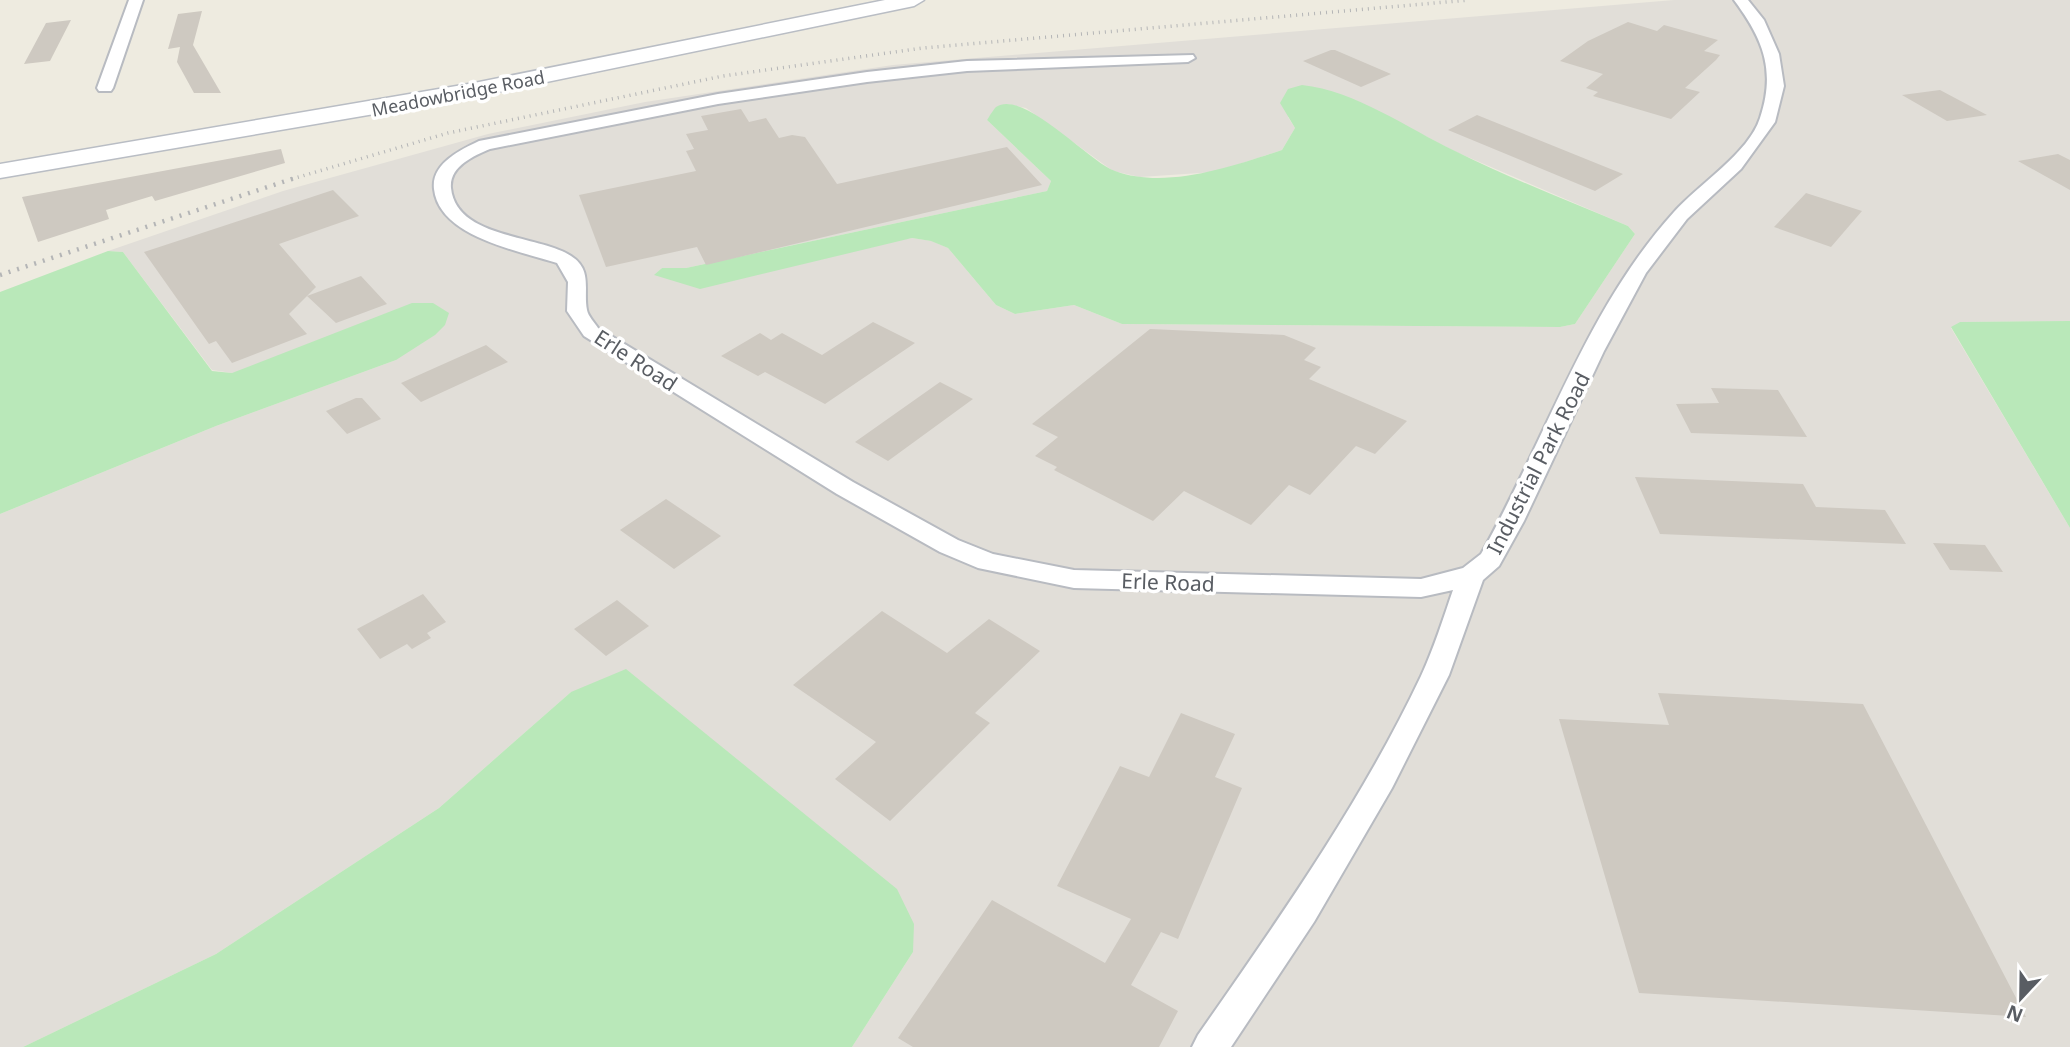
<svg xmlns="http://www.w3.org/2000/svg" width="2070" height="1047" font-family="'Noto Sans',sans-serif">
	<rect width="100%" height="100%" fill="#eeebe0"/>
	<path fill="#e1ded8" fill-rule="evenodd" d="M1674,0H2070V321L1960,322L1951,328L2070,528V1047H852L913,952L571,692L439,808L216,954L23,1047H0V514L216,426L396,360L232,373L212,370L123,252L108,251L283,191L488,134L645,102L893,65ZM1007,104L1026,108L1113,171L1140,177L1215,172L1282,150L1295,128L1288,117L1377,111L1456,152L1628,226L1635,234L1575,324L1560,327L1122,324L1074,305L1015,314L996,305L948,248L932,241L912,238L655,275L662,268H686L1047,191L1051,181L987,120L997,107Z"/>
	<path fill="#b9e8b9" d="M1302,85C1356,91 1407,128 1455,151C1511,179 1570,201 1628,226L1635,234L1575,324L1560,327L1122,324L1074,305L1015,314L996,305L948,248L931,241L912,238L700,289L654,275L662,268H686L1047,191L1051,181L987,120C989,117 993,110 996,107C1023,88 1089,162 1115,171C1166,190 1233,166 1282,150L1295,128L1280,103L1288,89Z
		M108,251L123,252L212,371L232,373L412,303H433L449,313L445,325L435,335L396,360L216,426L0,514V292Z
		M2070,321V528L1951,327L1960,322Z
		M626,669L897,889L914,924L913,952L852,1047H23L216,954L439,808L571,692Z"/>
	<path fill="#cec9c1" d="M202,11L193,45L221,93H194L177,62L180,47L168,49L178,14Z
		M71,20L50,61L24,64L46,23Z
		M1628,22L1657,31L1664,25L1718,40L1704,51L1720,55L1716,60L1685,88L1700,92L1671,119L1593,96L1598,92L1586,88L1603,74L1560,61L1588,41Z
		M1331,50H1335L1391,74L1361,87L1303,61Z
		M1940,90L1987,115L1947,121L1902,95Z
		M741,109L749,122L766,118L779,138L792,135L805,137L837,184L1007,147L1042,185L706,265L697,247L606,267L579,195L696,171L686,151L694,149L686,134L708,130L701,116Z
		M1477,115L1623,174L1595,191L1448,130Z
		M281,149L285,163L155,201L152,196L106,210L109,219L38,242L22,197Z
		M2058,154L2070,160V190L2018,161Z
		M333,190L359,216L279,244L316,287L289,314L307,334L232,363L216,341L209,344L144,252Z
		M1806,193L1862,211L1831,247L1774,227Z
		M361,276L387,304L336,323L307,296Z
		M873,322L915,343L825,404L765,372L758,376L721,356L760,333L771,340L782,333L822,355Z
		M1150,329L1284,335L1316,348L1304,360L1321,367L1309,379L1407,421L1375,454L1356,446L1310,495L1289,485L1251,525L1184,491L1153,521L1054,470L1057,467L1035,456L1058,437L1032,424Z
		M486,345L508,362L421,402L401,383Z
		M940,382L973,399L888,461L855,442Z
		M1711,388L1778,390L1807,437L1691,433L1676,404L1719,403Z
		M356,398H362L381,419L347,434L326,411Z
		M1635,477L1803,484L1816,507L1885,510L1906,544L1660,534Z
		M666,499L721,536L674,569L620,530Z
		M1933,543L1985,545L2003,572L1950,570Z
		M423,594L446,622L427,633L431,638L412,649L407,644L380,659L357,629Z
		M617,600L649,626L606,656L574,629Z
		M882,611L947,653L989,619L1040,651L975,713L990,723L890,821L835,779L876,742L793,685Z
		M1658,693L1863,704L2026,1017L1639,993L1559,719L1669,725Z
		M1181,713L1235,734L1215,777L1242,788L1178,939L1161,932L1131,985L1178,1011L1159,1047H913L898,1038L992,900L1105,963L1131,919L1057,886L1120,766L1149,777Z"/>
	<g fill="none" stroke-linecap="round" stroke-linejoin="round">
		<defs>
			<path id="street" d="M129,0H143L113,88L111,91H99L97,88Z
				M1734,0H1748L1764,20L1779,54L1784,86L1775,122L1741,169L1687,219L1646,273L1604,351L1524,521L1499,566L1483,580L1449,675L1392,788L1314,922L1231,1047H1192L1198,1035C1278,920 1361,803 1421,676C1434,648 1443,619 1453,590L1421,597L1074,588L978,568L940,552L837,494L584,336L567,311L568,282L557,263C520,251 439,237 434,189C431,164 460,150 479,141L718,94L867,72L967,61L1193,55L1195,58L1188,62L967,71L867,82L718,104L490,149C473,156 449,167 451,188C456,239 540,235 571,256C593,270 583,290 587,310C588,316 595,323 598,328L853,482L958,540L993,554L1074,570L1421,579L1463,568L1481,554C1545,441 1586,309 1674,212C1698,185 1749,153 1760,118C1776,70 1763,39 1734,0Z"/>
			<path id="secondary" d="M885,0H924L914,6L474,97L0,178V164L474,83Z"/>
		</defs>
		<use href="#street" stroke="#b8bbc1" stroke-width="4"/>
		<use href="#secondary" stroke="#b9bdc4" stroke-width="3"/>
		<use href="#street" fill="#fff" fill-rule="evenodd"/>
		<use href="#secondary" fill="#fff" fill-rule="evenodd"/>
		<path stroke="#b4b5b6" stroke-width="3.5" stroke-dasharray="1 5" stroke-linecap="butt" d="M292,179L448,133L723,76L923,48L1469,0"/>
		<path stroke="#b4b5b6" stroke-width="4.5" stroke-dasharray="2 7" stroke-linecap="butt" d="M0,275L298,177"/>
	</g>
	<g text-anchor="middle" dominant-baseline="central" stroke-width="7" stroke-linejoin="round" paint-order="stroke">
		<g font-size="18" fill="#595d63" stroke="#fff">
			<text transform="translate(458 93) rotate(-11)">Meadowbridge Road</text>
		</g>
		<g font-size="21" fill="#595d63" stroke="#fff">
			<text transform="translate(636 360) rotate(33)">Erle Road</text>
			<text transform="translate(1538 463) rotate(-63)">Industrial Park Road</text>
			<text transform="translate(1168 582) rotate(2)">Erle Road</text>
		</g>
	</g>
	<g transform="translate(2021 998) rotate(202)" stroke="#ffffff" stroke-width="5" paint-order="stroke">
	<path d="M0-5L12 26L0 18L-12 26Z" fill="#595d63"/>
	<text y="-10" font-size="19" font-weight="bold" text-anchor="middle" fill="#595d63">N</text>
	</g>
</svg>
